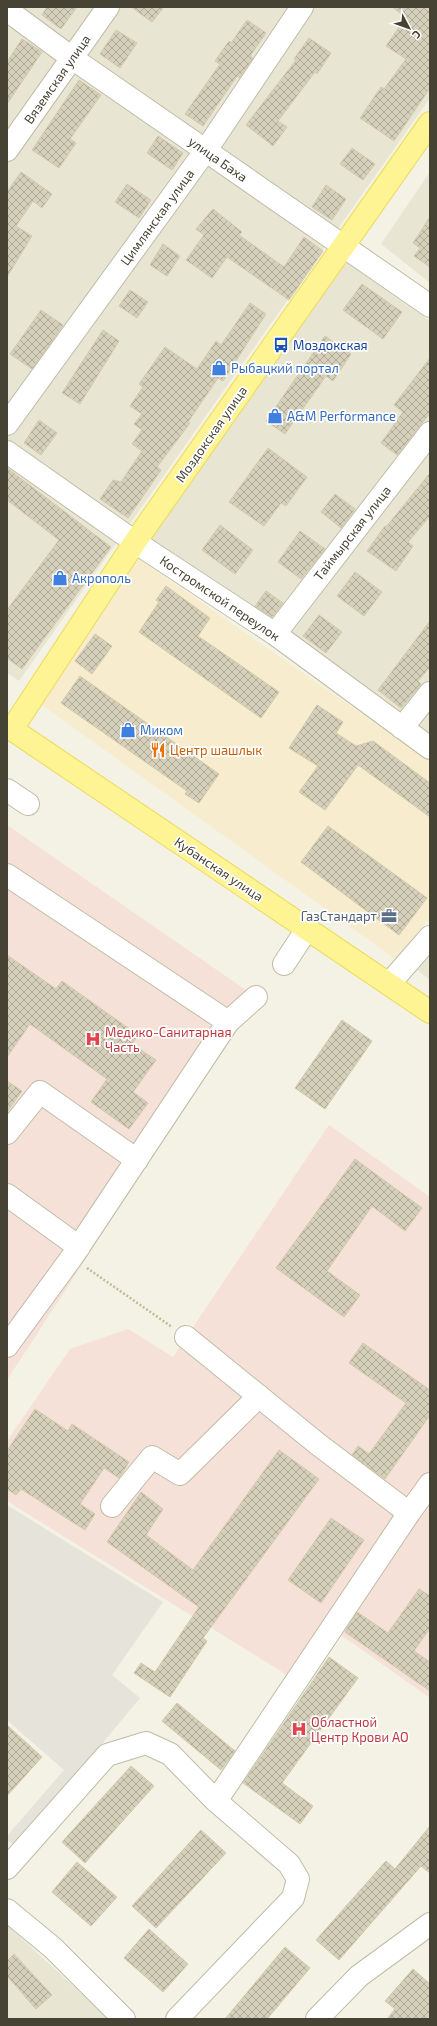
<svg xmlns="http://www.w3.org/2000/svg" width="437" height="2026" font-family="'Exo 2',sans-serif">
	<defs>
		<pattern id="building-cross-hatch" width="8" height="8" patternUnits="userSpaceOnUse"><rect width="8" height="8" fill="#d6d0ba"/><path d="M0 0l8 8M0 8l8-8" fill="none" stroke="#afaa98"/></pattern>
	</defs>
	<rect width="100%" height="100%" fill="#f4f2e5"/>
	<path fill="#e8e5d3" d="M7,7H430V98L19,681L7,673Z
		M430,172V283L381,244Z
		M344,261L430,321V743L147,540Z
		M430,945V980L412,966Z
		M7,1925L109,2019H7Z"/>
	<path fill="#f7edce" d="M136,557L430,761V918L395,959L42,705Z"/>
	<path fill="#e6e3da" d="M7,1505L163,1602L112,1675L140,1698L16,1847L7,1840V1836L64,1770L7,1720Z"/>
	<path fill="#f5e1d7" d="M7,825L256,997L7,1380Z
		M329,1125L430,1197V1698L324,1623L287,1675L7,1501V1441L70,1349L128,1329L173,1357Z"/>
	<path fill="url(#building-cross-hatch)" stroke="#d1caac" d="M47,7H77L61,29L42,15Z
		M131,7H164L152,22Z
		M392,7H430V88L394,141L360,118L381,87L384,89L406,59L386,46L406,17Z
		M247,20L266,33L250,56L253,58L239,78L237,76L203,126L185,114L220,64L215,61L229,41L231,43Z
		M116,30L137,43L120,68L100,54Z
		M309,38L331,53L317,74L315,72L278,121L287,127L273,146L246,125L296,60L294,59Z
		M22,39L42,52L7,104V62Z
		M79,80L101,95L70,139L76,143L59,168L32,150Z
		M158,136L183,153L172,170L147,153Z
		M352,148L375,164L363,180L340,164Z
		M21,172L52,194L42,208L33,201L16,226L32,236L7,277V192Z
		M127,184L151,200L139,218L115,202Z
		M326,185L346,199L332,220L312,207Z
		M213,209L242,232L239,235L284,267L304,237L323,251L289,300L227,257L212,278L186,260L204,235L196,229Z
		M430,217V267L414,256L420,248L413,243Z
		M163,244L180,256L167,276L150,265Z
		M362,284L402,312L383,339L343,310Z
		M130,290L148,302L137,318L119,306Z
		M250,303L266,314L223,381L218,378L188,422L190,423L157,467L161,470L128,518L100,499L113,480L121,482L142,451L132,444L142,430L134,424L142,414L130,406L143,387L139,384L165,347L197,369L216,341L221,345Z
		M41,310L63,325L32,369L10,354Z
		M103,330L119,341L80,404L62,393Z
		M325,336L351,354L333,381L326,376L285,434L266,421Z
		M430,358V413L397,455L381,443L403,412L394,405Z
		M39,420L57,433L41,455L24,443Z
		M268,448L307,477L286,506L281,503L264,526L229,502Z
		M7,468L111,547L22,669L7,658V610L59,540L7,500Z
		M430,473V516L408,542L413,546L396,571L367,551L385,526L386,527Z
		M335,494L355,509L341,528L321,512Z
		M220,525L253,550L235,574L202,550Z
		M300,531L325,549L301,579L278,562Z
		M355,572L382,592L364,616L337,596Z
		M166,586L210,618L198,636L279,692L261,718L139,632L159,602L156,600Z
		M266,591L283,603L272,617L255,606Z
		M319,615L342,632L326,653L303,636Z
		M430,621V667L418,681L421,684L401,708L378,690Z
		M95,634L112,646L92,674L75,661Z
		M80,676L219,774L199,803L185,794L187,791L61,703Z
		M317,705L343,722L336,733L356,746L373,741L430,783V817L358,765L325,810L299,792L318,766L289,748Z
		M328,826L427,898L399,935L301,862Z
		M7,955L56,989L62,981L138,1035L132,1044L156,1060L133,1092L148,1103L129,1129L91,1102L107,1079L30,1024L7,1057Z
		M342,1020L372,1041L325,1109L295,1088Z
		M7,1081L22,1091L7,1112Z
		M355,1159L422,1208L405,1231L372,1206L327,1271L360,1295L344,1317L276,1268Z
		M363,1343L430,1390V1415L385,1479L352,1455L358,1446L369,1454L406,1403L349,1363Z
		M35,1409L68,1431L72,1424L129,1462L119,1478L104,1468L80,1504L95,1514L85,1530L21,1489L16,1495L7,1489V1451Z
		M279,1450L319,1479L203,1638L207,1641L170,1697L134,1673L141,1663L155,1672L199,1607L107,1542L141,1492L163,1509L146,1535L193,1570Z
		M331,1518L364,1540L321,1603L288,1580Z
		M419,1589L430,1596V1628L414,1651L430,1662V1691L345,1632L357,1612L388,1633Z
		M329,1657L358,1678L282,1783L313,1806L300,1824L243,1783Z
		M177,1703L235,1751L221,1770L162,1721Z
		M7,1725L42,1757L7,1796Z
		M131,1766L154,1786L85,1863L62,1842Z
		M430,1826V1873L421,1866L339,1960L316,1940L386,1861L395,1869Z
		M201,1830L226,1853L156,1928L132,1906Z
		M77,1862L117,1897L91,1926L52,1892Z
		M149,1929L188,1964L163,1992L124,1958Z
		M285,1947L310,1968L267,2019H225Z
		M14,1954L52,1995L36,2009L7,1976V1961Z
		M413,1969L430,1984V2019H387L395,2009L385,2001Z"/>
	<g fill="none" stroke-linecap="round" stroke-linejoin="round">
		<defs>
			<path id="minor" d="M7,10L72,58L430,306
				M7,150L108,7
				M7,424L206,150L302,7
				M7,452L135,542L275,634L430,748
				M275,634L430,433
				M402,728L430,693
				M7,790L28,804
				M7,875L228,1022L256,997
				M284,964L307,929
				M389,984L430,937
				M7,1133L40,1092L137,1160
				M7,1195L79,1247
				M186,1337L319,1445L409,1513L216,1801
				M7,1346L72,1257L228,1022
				M112,1506L152,1457L180,1474L259,1396
				M409,1513L430,1484
				M7,1868L107,1755L146,1743L170,1754L216,1801L289,1864L298,1879L293,1898L177,2019
				M7,1910L53,1948L124,2019
				M317,2019L359,1976L430,1924"/>
			<path id="major" d="M7,726L430,1012
				M12,729L135,542L430,123"/>
		</defs>
		<use href="#minor" stroke="#c0bca7" stroke-width="24"/>
		<use href="#major" stroke="#ebda5b" stroke-width="24"/>
		<path stroke="#c2bb97" stroke-width="2.5" stroke-dasharray="2 2" stroke-linecap="butt" d="M87,1268L172,1327"/>
		<use href="#minor" stroke="#fff" stroke-width="22"/>
		<use href="#major" stroke="#fff493" stroke-width="22"/>
	</g>
	<defs>
		<symbol id="bus-bare" viewBox="-9 -9 18 18"><path d="M-5-6H5V4H4V6H2V4H-2V6H-4V4H-5ZM-3.5-4V0h7V-4ZM-3.5 1.2v1.5H-2V1.2ZM2 1.2v1.5H3.5V1.2Z" fill="#1a4fb4" stroke="#fff" stroke-width="2.5" paint-order="stroke"/></symbol>
		<symbol id="shop-bare" viewBox="-9 -9 18 18"><path d="M-5-2.5h2.3a2.7 3.5 0 0 1 5.4 0H5L5.5 6h-11ZM-1.5-2.5h3a1.5 2.3 0 0 0-3 0Z" fill="#3f7fe0" stroke="#fff" stroke-width="2.5" paint-order="stroke"/></symbol>
		<symbol id="restaurant-bare" viewBox="-9 -9 18 18"><path d="M-5-6h1v4h1v-4h1v4h1v-4h1v5L-1.5 .5V6h-2V.5L-5-1ZM5-6V6H3V1.5H1.5Q1.5-4 5-6Z" fill="#e8710a" stroke="#fff" stroke-width="2.5" paint-order="stroke"/></symbol>
		<symbol id="office-bare" viewBox="-9 -9 18 18"><path d="M-6-3h4V-5.5h4V-3h4V5H-6ZM-1-4.5V-3h2v-1.5ZM-6 0V1H6V0Z" fill="#5c6f8a" stroke="#fff" stroke-width="2.5" paint-order="stroke"/></symbol>
		<symbol id="hospital-bare" viewBox="-9 -9 18 18"><path d="M-5-5h3v3.5h4V-5h3V5h-3V1.5h-4V5h-3Z" fill="#e0444e" stroke="#fff" stroke-width="2.5" paint-order="stroke"/></symbol>
	</defs>
	<g fill-rule="evenodd">
		<use href="#bus-bare" x="270" y="334" width="22" height="22"/>
		<use href="#shop-bare" x="208" y="357" width="22" height="22"/>
		<use href="#shop-bare" x="264" y="405" width="22" height="22"/>
		<use href="#shop-bare" x="49" y="567" width="22" height="22"/>
		<use href="#shop-bare" x="117" y="719" width="22" height="22"/>
		<use href="#restaurant-bare" x="147" y="739" width="22" height="22"/>
		<use href="#office-bare" x="378" y="905" width="22" height="22"/>
		<use href="#hospital-bare" x="82" y="1028" width="22" height="22"/>
		<use href="#hospital-bare" x="288" y="1718" width="22" height="22"/>
	</g>
	<g text-anchor="middle" dominant-baseline="central" stroke-width="3.5" stroke-linejoin="round" paint-order="stroke">
		<g font-size="13" fill="#474334" stroke="#fff">
			<text transform="translate(57 79) rotate(-55)">Вяземская улица</text>
			<text transform="translate(218 159) rotate(35)">улица Баха</text>
			<text transform="translate(157 217) rotate(-54)">Цимлянская улица</text>
			<text transform="translate(211 434) rotate(-55)">Моздокская улица</text>
			<text transform="translate(352 533) rotate(-52)">Таймырская улица</text>
			<text transform="translate(220 598) rotate(34)">Костромской переулок</text>
			<text transform="translate(219 869) rotate(34)">Кубанская улица</text>
		</g>
		<g font-size="13" fill="#164399" stroke="#fff" text-anchor="start">
			<text x="293" y="345">Моздокская</text>
		</g>
		<g font-size="13" fill="#366cbe" stroke="#fff" text-anchor="start">
			<text x="231" y="368">Рыбацкий портал</text>
			<text x="287" y="416">A&amp;M Performance</text>
			<text x="72" y="578">Акрополь</text>
			<text x="140" y="730">Миком</text>
		</g>
		<g font-size="13" fill="#c56008" stroke="#fff" text-anchor="start">
			<text x="170" y="750">Центр шашлык</text>
		</g>
		<g font-size="13" fill="#4e5e75" stroke="#fff" text-anchor="end">
			<text x="377" y="916">ГазСтандарт</text>
		</g>
		<g font-size="13" fill="#be3a42" stroke="#fff" text-anchor="start">
			<text x="105" y="1032">Медико-Санитарная<tspan x="105" dy="15">Часть</tspan></text>
			<text x="311" y="1722">Областной<tspan x="311" dy="15">Центр Крови АО</tspan></text>
		</g>
	</g>
	<rect width="437" height="2026" fill="none" stroke="#474334" stroke-width="16"/>
	<g transform="translate(409 28) rotate(131)" stroke="#ffffff" stroke-width="3" paint-order="stroke">
	<path d="M0-3L7 15L0 10L-7 15Z" fill="#474334"/>
	<text y="-6" font-size="11" font-weight="bold" text-anchor="middle" fill="#474334">С</text>
	</g>
</svg>
